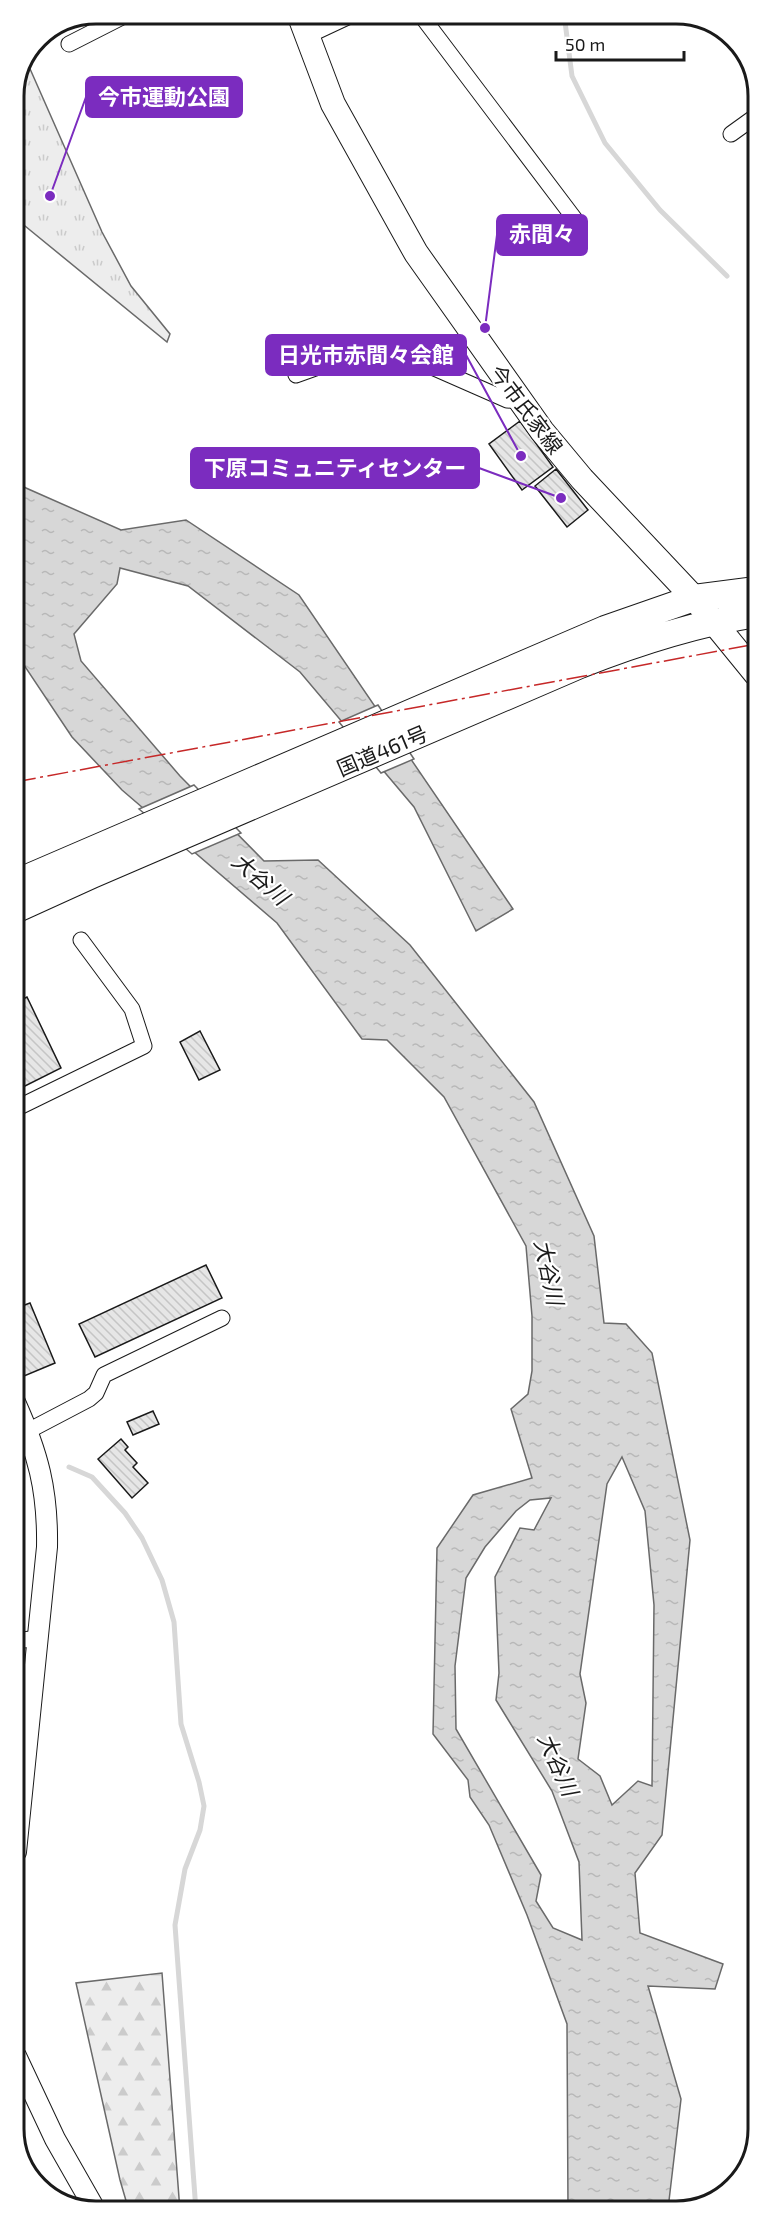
<svg xmlns="http://www.w3.org/2000/svg" width="772" height="2225" font-family="'Exo 2','Noto Sans JP',sans-serif">
	<defs>
		<pattern id="forest-firs" width="22" height="20" patternUnits="userSpaceOnUse" patternTransform="scale(1.5)"><rect width="22" height="20" fill="#ededed"/><path d="M5 1l3.5 6h-7zM16 11l3.5 6h-7z" fill="#cbcbcb"/></pattern>
		<pattern id="park-tufts" width="24" height="20" patternUnits="userSpaceOnUse" patternTransform="scale(1.5)"><rect width="24" height="20" fill="#ededed"/><path d="M3 7l-1-3M5 7V3M7 7l1-3M15 17l-1-3M17 17v-4M19 17l1-3" fill="none" stroke="#cbcbcb"/></pattern>
		<pattern id="water-ripples" width="26" height="14" patternUnits="userSpaceOnUse" patternTransform="scale(1.5)"><rect width="26" height="14" fill="#d7d7d7"/><path d="M2 4q2-2 4 0t4 0M15 11q2-2 4 0t4 0" fill="none" stroke="#b8b8b8"/></pattern>
		<pattern id="building-back-hatch" width="6" height="6" patternUnits="userSpaceOnUse" patternTransform="scale(1.5)"><rect width="6" height="6" fill="#e6e6e6"/><path d="M-1 5l2 2M0 0l6 6M5-1l2 2" fill="none" stroke="#c5c5c5"/></pattern>
	</defs>
	<rect width="100%" height="100%" fill="#fff"/>
	<path fill="url(#forest-firs)" stroke="#6a6a6a" stroke-width="1.5" d="M162,1973L180,2211H129L120,2180L76,1983Z"/>
	<path fill="url(#park-tufts)" stroke="#6a6a6a" stroke-width="1.5" d="M27,62L102,232L131,286L170,334L167,342L14,217V91Z"/>
	<path fill="url(#water-ripples)" stroke="#6a6a6a" stroke-width="1.5" fill-rule="evenodd" d="M14,479L26,488L121,530L186,520L299,595L513,909L476,931L414,807L300,672L188,586L120,568L117,584L74,634L81,661L180,776L264,861L318,860L410,945L534,1102L594,1236L604,1323L626,1324L652,1353L690,1540L662,1835L635,1873L640,1933L723,1964L715,1989L648,1986L681,2099L668,2209H568L567,2024L527,1915L489,1825L470,1797L468,1780L433,1734L437,1548L473,1495L532,1478L511,1409L528,1394L532,1371V1316L526,1246L444,1097L387,1040L362,1039L277,923L122,790L72,737L22,662L14,673ZM622,1457L645,1511L654,1605L652,1786L638,1781L612,1805L600,1776L578,1759L586,1703L580,1674L607,1484ZM551,1498L534,1530L520,1528L495,1577L499,1673L496,1700L552,1791L579,1862L582,1940L553,1928L536,1901L541,1875L456,1729L455,1666L466,1578L485,1547L516,1511L530,1500Z"/>
	<path fill="#fff" stroke="#6a6a6a" stroke-width="1.5" d="M378,705L414,759L381,773L339,722Z
		M194,785L241,833L192,854L139,809Z"/>
	<g fill="none" stroke-linecap="round" stroke-linejoin="round">
		<path stroke="#d7d7d7" stroke-width="5" d="M564,14L572,76L605,143L660,210L727,276
			M69,1467L92,1477L125,1513L142,1538L162,1580L174,1622L181,1724L199,1782L204,1806L200,1830L185,1869L175,1925L196,2211"/>
	</g>
	<path fill="url(#building-back-hatch)" stroke="#1a1a1a" stroke-width="1.5" d="M520,421L553,467L522,490L489,444Z
		M556,469L588,510L567,527L535,486Z
		M27,997L61,1068L15,1091V1003Z
		M200,1031L220,1070L199,1080L180,1042Z
		M15,1230L23,1245L15,1250Z
		M206,1265L222,1298L95,1357L79,1324Z
		M18,1296L22,1306L30,1303L55,1363L17,1379L15,1298Z
		M153,1411L159,1424L133,1435L127,1422Z
		M121,1439L128,1447L125,1450L137,1463L133,1467L148,1483L132,1498L98,1459Z"/>
	<g fill="none" stroke-linecap="round" stroke-linejoin="round">
		<defs>
			<path id="minor" d="M420,14L577,222
				M307,36L354,14
				M69,44L128,14
				M731,134L756,116
				M296,375L349,356L387,354L425,364L507,400L520,401
				M15,1109L144,1046L132,1009L81,940
				M28,1431L89,1399L96,1393L104,1375L222,1318
				M16,1641L38,1638"/>
			<path id="tertiary" d="M15,1402C38,1453 48,1490 47,1547L16,1852
				M16,2056L55,2139L96,2211"/>
			<path id="primary" d="M299,14L333,104L416,253L542,431L582,479L694,598L756,674"/>
			<path id="trunk" d="M15,883L605,629L694,598L756,590
				M15,910L92,875L580,665C638,642 695,624 756,614"/>
		</defs>
		<use href="#minor" stroke="#1a1a1a" stroke-width="17"/>
		<use href="#tertiary" stroke="#1a1a1a" stroke-width="22"/>
		<use href="#primary" stroke="#1a1a1a" stroke-width="26"/>
		<use href="#trunk" stroke="#1a1a1a" stroke-width="28"/>
		<use href="#minor" stroke="#fff" stroke-width="15"/>
		<use href="#tertiary" stroke="#fff" stroke-width="20"/>
		<use href="#primary" stroke="#fff" stroke-width="24"/>
		<use href="#trunk" stroke="#fff" stroke-width="26"/>
		<path stroke="#c62828" stroke-width="1.5" stroke-dasharray="21 4.5 3 4.5" stroke-linecap="butt" d="M15,782L756,644"/>
	</g>
	<g text-anchor="middle" dominant-baseline="central" stroke-width="4.5" stroke-linejoin="round" paint-order="stroke">
		<g font-size="21" fill="#1a1a1a" stroke="#fff">
			<text transform="translate(527 409) rotate(53)">今市氏家線</text>
			<text transform="translate(382 750) rotate(-23)">国道461号</text>
		</g>
		<g font-size="22" font-style="italic" fill="#1a1a1a" stroke="#fff">
			<text transform="translate(261 878) rotate(41)">大谷川</text>
			<text transform="translate(550 1272) rotate(78)">大谷川</text>
			<text transform="translate(559 1764) rotate(66)">大谷川</text>
		</g>
	</g>
	<path d="M0 0H772V2225H0ZM96 24H676A72 72 0 0 1 748 96V2129A72 72 0 0 1 676 2201H96A72 72 0 0 1 24 2129V96A72 72 0 0 1 96 24Z" fill="#fff" fill-rule="evenodd"/>
	<path fill="none" stroke="#1a1a1a" stroke-width="3" d="M96 24H676A72 72 0 0 1 748 96V2129A72 72 0 0 1 676 2201H96A72 72 0 0 1 24 2129V96A72 72 0 0 1 96 24Z"/>
	<path fill="none" stroke="#7b2cbf" stroke-width="2" d="M50 196L86 97M485 328L497 235M521 456L466 355M561 498L479 468"/>
	<g fill="#7b2cbf" stroke="#fff" stroke-width="2">
		<circle cx="50" cy="196" r="6"/>
		<circle cx="485" cy="328" r="6"/>
		<circle cx="521" cy="456" r="6"/>
		<circle cx="561" cy="498" r="6"/>
	</g>
	<g fill="#7b2cbf" stroke="#7b2cbf" stroke-width="2">
		<rect x="86" y="77" width="156" height="40" rx="6"/>
		<rect x="497" y="215" width="90" height="40" rx="6"/>
		<rect x="266" y="335" width="200" height="40" rx="6"/>
		<rect x="191" y="448" width="288" height="40" rx="6"/>
	</g>
	<g font-size="22" text-anchor="middle" font-weight="bold" fill="#fff">
		<text x="164" y="105">今市運動公園</text>
		<text x="542" y="242">赤間々</text>
		<text x="366" y="363">日光市赤間々会館</text>
		<text x="335" y="476">下原コミュニティセンター</text>
	</g>
	<path d="M556 51v9h128v-9" fill="none" stroke="#1a1a1a" stroke-width="3"/>
	<text x="565" y="51" font-size="18" fill="#1a1a1a" stroke="#ffffff" stroke-width="4.5" paint-order="stroke">50 m</text>
</svg>
